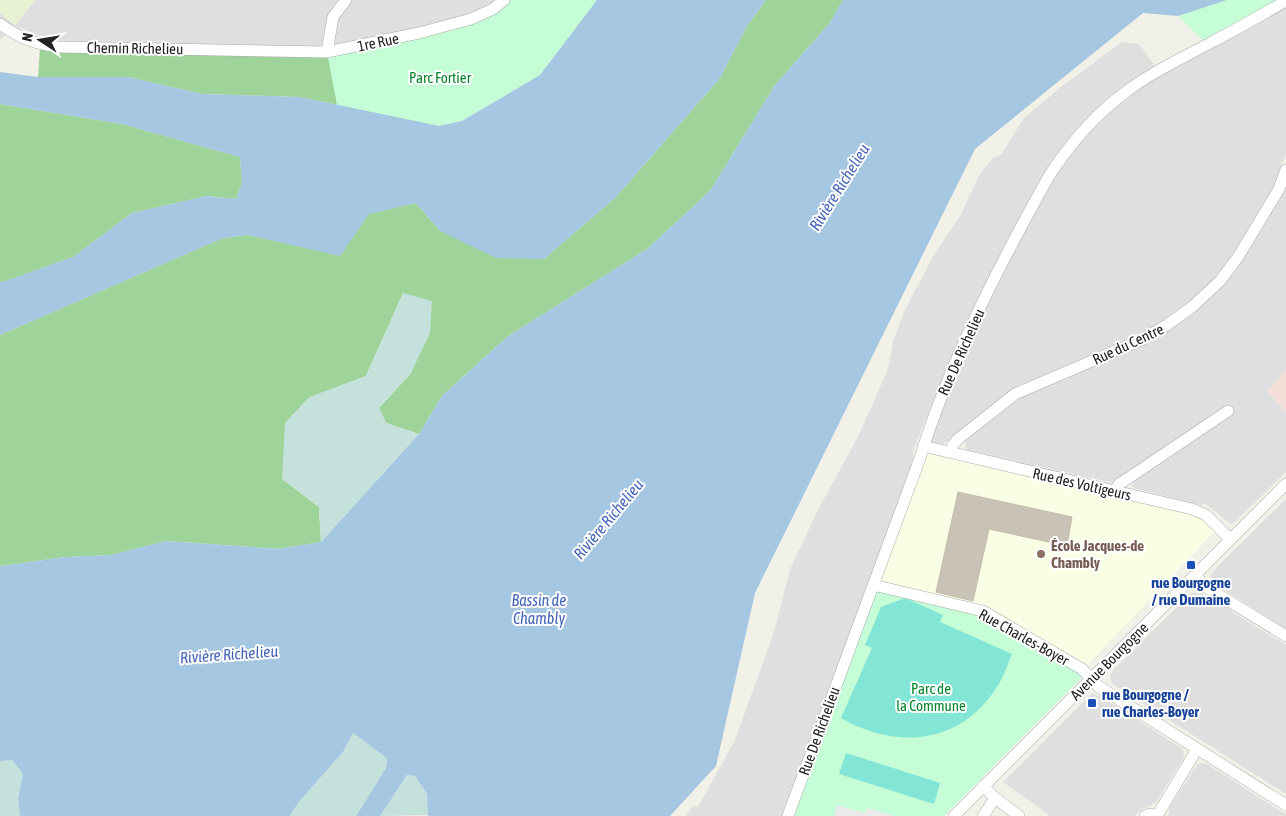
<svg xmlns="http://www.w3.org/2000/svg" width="1286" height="816" font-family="'Asap Condensed',sans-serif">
	<rect width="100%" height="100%" fill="#f2f1e8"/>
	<path fill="#e0dfdf" d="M35,0H504L493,9L327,52L244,51L51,40L15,26L0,40V13L15,25Z
		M1286,6V153L1275,185L1235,254L1214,279L1180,311L1156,326L1012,390L997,401L950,440L943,444L931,442L929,436L972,332L1047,188L1078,144L1113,107L1143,85Z
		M1122,42L1139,44L1156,67L1085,123L974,308L960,336L913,451V464L783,816H685L693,806L698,807L735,740L774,632L790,569L820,506L859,435L888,369L893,341L905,310L935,253L960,216L981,172L994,157L1001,155L1024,118L1062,86Z
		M1286,185V370L1268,392L1286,411V472L1236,521L1231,524L1228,522L1210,507L1204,503L1201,505L1134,488L1132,486L1133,482L1234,413L1229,406L1114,483L967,450L965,444L967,437L1011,402L1187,317Z
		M1286,499V629L1213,583L1214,581L1210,576L1218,566Z
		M1198,591L1232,610V612L1286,645V794L1114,685L1111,682L1110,675L1115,668L1191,593H1197Z
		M1092,694L1100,696L1183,749L1184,757L1156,803L1142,809L1135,816H1047L1048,814L1003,782L1088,697Z
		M1202,763L1207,764L1274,807L1286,814V816H1168L1170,807L1197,764Z"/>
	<path fill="#f3dfd7" d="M1286,370V411L1268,392Z"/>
	<path fill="#f9ffe4" d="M928,447L1198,512L1215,531L1084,668L879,583Z"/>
	<path fill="#e8f1d3" d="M0,0H35L15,26L0,13Z"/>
	<path fill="#9ed49a" d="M766,0H843L829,24L775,85L710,191L647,249L507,337L442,396L419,434L386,423L379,408L411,373L403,293L366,376L308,398L282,479L319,507L321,542L279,549L166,541L111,555L66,557L0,566V335L223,238L248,235L339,255L368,214L416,203L440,231L544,259L616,197L720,78L747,26Z
		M40,48L343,53L439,126L300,97L202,94L128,77H38Z
		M0,104L122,124L240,157L242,183L236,199L207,196L132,213L73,257L0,283Z"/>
	<path fill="#c4e1db" d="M403,293L432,301L430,333L411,373L379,408L386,423L419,434L321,542L319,507L282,479L285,423L308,398L366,376Z
		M353,733L387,757L386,768L356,816H290L298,803L343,752Z
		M12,760L23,774L18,799L20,816H0V761Z
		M407,775L415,776L427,794L429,815L380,816Z"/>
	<path fill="#c4fdd6" d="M504,0H597L540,75L462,121L439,126L337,105L327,52L471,19Z
		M1227,0H1279L1203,41L1178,16Z
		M873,585L983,611L1085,674L944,816H788Z"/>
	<path fill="#82e5d6" d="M905,598L943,615L940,622L1012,654C1008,663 1005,673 1000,682C964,744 899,751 841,718L872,648L865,645L881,607Z
		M846,753L940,783L934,804L839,774Z"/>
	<path fill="#eaeaea" d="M837,805L865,813L867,808L895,816H834Z"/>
	<path fill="#a6c7e2" d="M597,0H766L747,26L720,78L616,197L544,259L496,258L440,231L416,203L369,214L340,256L248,235L223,238L0,335V283L73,257L132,213L207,196L236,199L242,183L240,157L122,124L0,104V72L38,77H128L202,94L300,97L439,126L462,121L540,75Z
		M843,0H1227L1178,16L1143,13L975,149L755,593L716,766L670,816H428L427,794L415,776L407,775L380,816H356L386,768L387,758L353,733L343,752L298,803L290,816H20L18,799L23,774L12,760L0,761V566L66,557L111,555L166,541L279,549L321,542L419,434L442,396L507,337L647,249L710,191L775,85L829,24Z"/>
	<path fill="#c8c2b7" stroke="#c5bca9" d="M958,492L1072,517L1067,546L989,529L973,601L936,592Z"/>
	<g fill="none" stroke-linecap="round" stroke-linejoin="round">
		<defs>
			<path id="minor" d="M0,24C22,39 32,43 58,47L327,52L419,33L471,19L493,9L504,0
				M327,52L333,17L346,0
				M923,446L1192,509L1206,515L1230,539
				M950,452L953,445L958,439L1015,394L1141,340L1167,325L1192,307L1220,281L1238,257L1279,189L1286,170
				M1115,491L1119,484L1124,481L1228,411
				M1195,575L1206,587L1286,636
				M873,585L983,611L1082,669L1098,686L1286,805
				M983,786L995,798L1019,816
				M788,816L919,461C950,361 998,267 1049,176C1069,145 1094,116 1123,94C1150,73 1182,58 1212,42C1237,29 1261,15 1286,1
				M954,816L1286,484
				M983,816L995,798
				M1145,816L1150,814L1158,816
				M1157,816L1197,749"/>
		</defs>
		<use href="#minor" stroke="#a9a9a9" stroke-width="12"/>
		<use href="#minor" stroke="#fff" stroke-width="11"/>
	</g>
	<circle fill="#8d6e63" stroke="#fff" stroke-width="2" cx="1041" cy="554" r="5"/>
	<g fill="#1a4fb4" stroke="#fff" stroke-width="2">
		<rect x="1186" y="560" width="10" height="10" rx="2.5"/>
		<rect x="1087" y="698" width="10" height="10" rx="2.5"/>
	</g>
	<g text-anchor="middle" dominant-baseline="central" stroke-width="4" stroke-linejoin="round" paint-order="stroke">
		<g font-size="15" fill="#222" stroke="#fff">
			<text transform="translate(378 42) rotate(-12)">1re Rue</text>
			<text transform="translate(135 48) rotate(1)">Chemin Richelieu</text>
			<text transform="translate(1128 344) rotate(-25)">Rue du Centre</text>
			<text transform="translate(961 352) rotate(-66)">Rue De Richelieu</text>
			<text transform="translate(1082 484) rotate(13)">Rue des Voltigeurs</text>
			<text transform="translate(1024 637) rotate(29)">Rue Charles-Boyer</text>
			<text transform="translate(1109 661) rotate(-45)">Avenue Bourgogne</text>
			<text transform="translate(819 731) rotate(-70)">Rue De Richelieu</text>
		</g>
		<g font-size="15" fill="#06852e" stroke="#fff">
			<text x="440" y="77">Parc Fortier</text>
			<text x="931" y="688">Parc de<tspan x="931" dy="17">la Commune</tspan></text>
		</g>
		<g font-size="15" font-weight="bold" fill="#785e54" stroke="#fff" text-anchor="start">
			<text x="1051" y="545">École Jacques-de<tspan x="1051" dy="17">Chambly</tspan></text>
		</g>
		<g font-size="15" font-weight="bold" fill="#164399" stroke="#fff">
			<text x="1191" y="582">rue Bourgogne<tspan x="1191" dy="17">/ rue Dumaine</tspan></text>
			<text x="1102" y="694" text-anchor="start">rue Bourgogne /<tspan x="1102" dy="17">rue Charles-Boyer</tspan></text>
		</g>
		<g font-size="16" font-style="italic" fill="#4665b9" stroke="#fff">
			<text transform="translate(839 187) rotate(-58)">Rivière Richelieu</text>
			<text transform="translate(608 519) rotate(-50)">Rivière Richelieu</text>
			<text x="539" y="600">Bassin de<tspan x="539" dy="18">Chambly</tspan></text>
			<text transform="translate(229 654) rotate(-4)">Rivière Richelieu</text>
		</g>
	</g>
	<g transform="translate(40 40) rotate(282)" stroke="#ffffff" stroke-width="4" paint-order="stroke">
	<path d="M0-4L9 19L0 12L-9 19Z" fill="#222222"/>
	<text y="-8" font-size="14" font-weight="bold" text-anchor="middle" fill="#222222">N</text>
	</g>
</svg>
